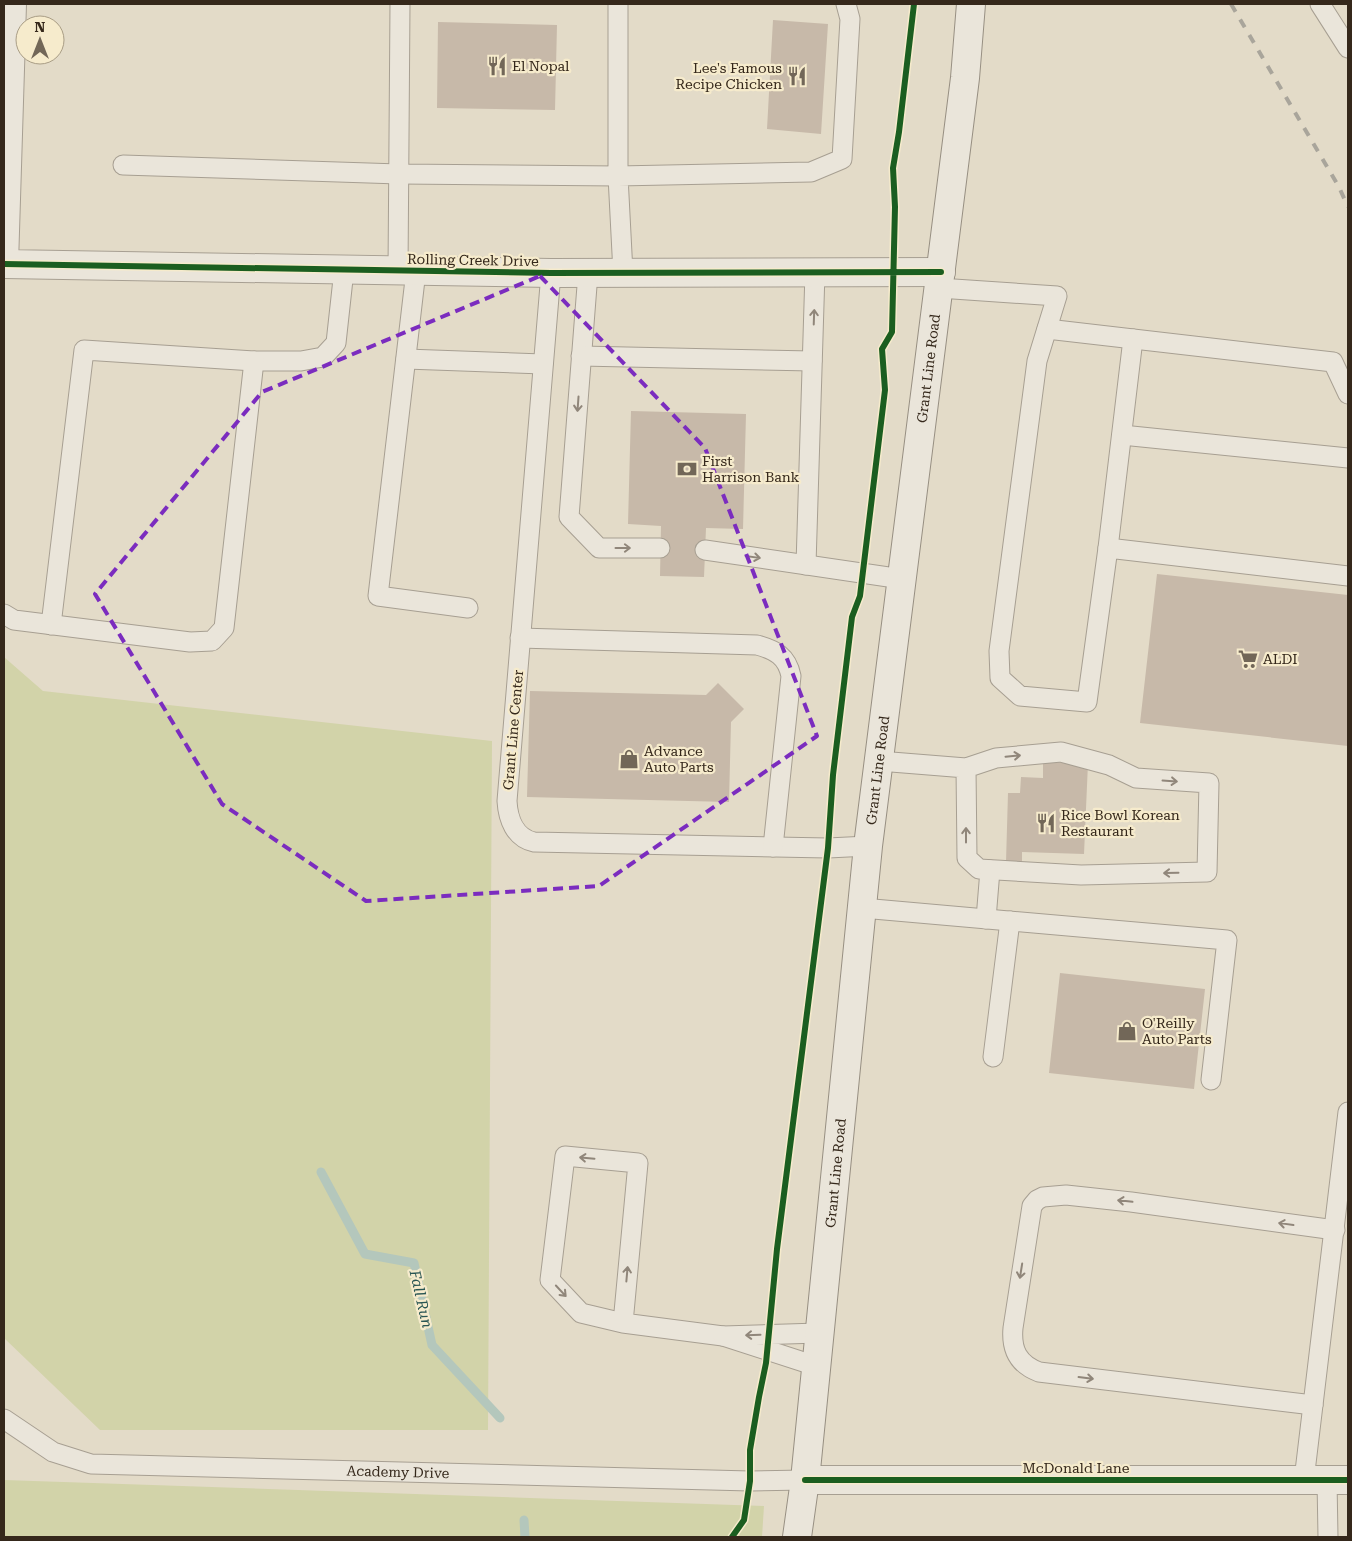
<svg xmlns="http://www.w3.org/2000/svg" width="1352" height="1541" font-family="'Roboto Serif',serif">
	<rect width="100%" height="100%" fill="#e3dbc8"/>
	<path fill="#d2d3a9" d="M4,657L43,691L492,741L488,1430H100L4,1338Z
		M4,1480L764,1506L762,1537H4Z"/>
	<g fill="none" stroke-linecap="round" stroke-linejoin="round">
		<path stroke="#b4c7bc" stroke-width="9" d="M321,1172L365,1254L414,1263L432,1345L500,1418
			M524,1520L525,1537"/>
	</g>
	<path fill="#c7b9a9" d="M773,20L828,24L821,134L767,129Z
		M438,22L557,25L555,110L437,108Z
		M631,411L746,414L743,529L706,528L704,577L660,576L661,526L628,524Z
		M1157,574L1348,595V746L1140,723Z
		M718,683L744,709L731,722L729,802L527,797L530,691L706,695Z
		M1043,762L1088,763L1084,854L1022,852V863L1006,862L1008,793H1020L1021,777L1043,778Z
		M1060,973L1205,989L1194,1089L1049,1073Z"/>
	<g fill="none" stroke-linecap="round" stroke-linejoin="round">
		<defs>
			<g id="lane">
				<path d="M1320,4L1348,48"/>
				<path d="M123,165L399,174L618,176V4"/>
				<path d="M398,271L400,4"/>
				<path d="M416,271L378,596L468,608"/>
				<path d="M551,273L507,801C508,819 515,838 534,842L828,848L868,846"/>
				<path d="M588,273L569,517L599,548H660"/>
				<path d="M623,273L618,176L811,172L842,159L850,19L846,4"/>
				<path d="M939,288L1057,296L1037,361L999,651L1000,678L1020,696L1087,702L1108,548L1348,576"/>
				<path d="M1047,329L1333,362L1348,394"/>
				<path d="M581,356L812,361"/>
				<path d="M406,359L543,364"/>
				<path d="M1122,435L1348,458"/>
				<path d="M1108,548L1133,339"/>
				<path d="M705,550L902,579"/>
				<path d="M806,565L815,272"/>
				<path d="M4,614L14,620L190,642L212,641L224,628L254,361H301L323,357L336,343L344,270"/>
				<path d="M51,625L84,350L254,361"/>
				<path d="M520,638L757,645C775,650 787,656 791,676L773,847"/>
				<path d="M879,761L966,768L996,758L1061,752L1109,765L1136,778L1209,783L1207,872L1081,875L979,869L967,858L966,768"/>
				<path d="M862,908L1227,940L1211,1080"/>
				<path d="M986,919L990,870"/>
				<path d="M993,1057L1010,921"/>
				<path d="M623,1323L638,1163L565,1156L550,1280L581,1313L623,1323L723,1336"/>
				<path d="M816,1366L723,1336L819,1333"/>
				<path d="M1313,1405L1039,1372C1018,1364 1011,1350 1013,1328L1032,1206L1037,1200L1043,1197L1066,1195L1131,1202L1335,1230"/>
				<path id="s1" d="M4,1419L53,1452L91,1464L750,1481L805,1480"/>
				<path d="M1304,1480L1348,1112"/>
				<path d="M1327,1480L1328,1537"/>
			</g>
			<path id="street" d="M4,264L551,273L941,272
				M4,264L12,4
				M805,1480H1348"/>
			<g id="secondary">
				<path id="s2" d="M797,1537L805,1480L868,846L965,78L971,4"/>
			</g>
		</defs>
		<use href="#lane" stroke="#a79f92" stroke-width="21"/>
		<use href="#street" stroke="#a79f92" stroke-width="30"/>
		<use href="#secondary" stroke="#978f82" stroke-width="30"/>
		<use href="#lane" stroke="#eae5da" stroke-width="19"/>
		<use href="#street" stroke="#eae5da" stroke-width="28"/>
		<use href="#secondary" stroke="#eae5da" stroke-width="28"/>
		<path stroke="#a9a59b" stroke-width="4" stroke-dasharray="9 9" stroke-linecap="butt" d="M1231,4L1339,187L1348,207"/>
		<defs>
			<path id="cycleway" d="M4,264L551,273L941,272
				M805,1480H1348
				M732,1537L744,1520L750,1481V1450L759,1397L766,1363L777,1249L828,848L833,775L852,617L860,596L885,390L882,349L892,332L895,207L893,168L899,132L914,4"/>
		</defs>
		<use href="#cycleway" stroke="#f6ebcc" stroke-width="9"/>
		<use href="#cycleway" stroke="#1b5e20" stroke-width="6"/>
	</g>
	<defs><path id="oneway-shaft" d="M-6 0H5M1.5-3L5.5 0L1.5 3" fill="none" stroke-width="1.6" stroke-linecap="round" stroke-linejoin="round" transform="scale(1.25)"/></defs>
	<g stroke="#90867a">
		<use href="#oneway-shaft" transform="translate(814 317) rotate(-88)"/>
		<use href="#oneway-shaft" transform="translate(578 404) rotate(94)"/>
		<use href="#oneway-shaft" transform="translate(623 548)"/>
		<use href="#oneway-shaft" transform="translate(753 557) rotate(8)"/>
		<use href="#oneway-shaft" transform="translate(1013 756) rotate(-5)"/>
		<use href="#oneway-shaft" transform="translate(1170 781) rotate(4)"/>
		<use href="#oneway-shaft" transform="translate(966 835) rotate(-90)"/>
		<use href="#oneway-shaft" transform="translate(1171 873) rotate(179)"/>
		<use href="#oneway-shaft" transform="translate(587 1158) rotate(-175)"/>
		<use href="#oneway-shaft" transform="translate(1125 1201) rotate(-174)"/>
		<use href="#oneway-shaft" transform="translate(1286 1224) rotate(-172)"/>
		<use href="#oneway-shaft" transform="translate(1021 1271) rotate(99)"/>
		<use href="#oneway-shaft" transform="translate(627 1274) rotate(-85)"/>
		<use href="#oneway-shaft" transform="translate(561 1291) rotate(47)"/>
		<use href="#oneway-shaft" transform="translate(753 1335) rotate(178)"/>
		<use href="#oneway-shaft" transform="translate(1086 1378) rotate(7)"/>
	</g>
	<path fill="none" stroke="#7b2cbf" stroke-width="4" stroke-dasharray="10 6" stroke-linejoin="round" d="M540,276L705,448L817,736L599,886L366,901L222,804L95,594L262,392Z"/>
	<defs>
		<symbol id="restaurant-bare" viewBox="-9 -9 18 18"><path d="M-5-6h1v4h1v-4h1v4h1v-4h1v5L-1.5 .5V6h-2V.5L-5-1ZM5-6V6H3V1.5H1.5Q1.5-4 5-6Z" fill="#726758" stroke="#f6ebcc" stroke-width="2.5" paint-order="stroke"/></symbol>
		<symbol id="bank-bare" viewBox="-9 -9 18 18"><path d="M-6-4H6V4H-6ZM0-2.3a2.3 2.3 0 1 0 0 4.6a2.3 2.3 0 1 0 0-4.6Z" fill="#726758" stroke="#f6ebcc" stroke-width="2.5" paint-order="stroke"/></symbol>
		<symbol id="supermarket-bare" viewBox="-9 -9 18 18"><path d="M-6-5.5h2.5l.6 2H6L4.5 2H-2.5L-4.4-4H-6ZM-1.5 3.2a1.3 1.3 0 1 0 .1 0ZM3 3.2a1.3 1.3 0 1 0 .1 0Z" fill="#726758" stroke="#f6ebcc" stroke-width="2.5" paint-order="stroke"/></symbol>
		<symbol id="shop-bare" viewBox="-9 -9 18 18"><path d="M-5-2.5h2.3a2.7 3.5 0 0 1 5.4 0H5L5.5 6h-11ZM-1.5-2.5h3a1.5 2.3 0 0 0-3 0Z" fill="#726758" stroke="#f6ebcc" stroke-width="2.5" paint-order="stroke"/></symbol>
	</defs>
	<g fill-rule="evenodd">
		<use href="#restaurant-bare" x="483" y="52" width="28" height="28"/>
		<use href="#restaurant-bare" x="783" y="62" width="28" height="28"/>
		<use href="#bank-bare" x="673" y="455" width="28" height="28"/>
		<use href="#supermarket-bare" x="1234" y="645" width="28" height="28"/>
		<use href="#shop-bare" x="615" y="745" width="28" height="28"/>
		<use href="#restaurant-bare" x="1032" y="809" width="28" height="28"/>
		<use href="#shop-bare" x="1113" y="1017" width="28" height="28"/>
	</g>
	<g text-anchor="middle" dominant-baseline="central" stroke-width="4.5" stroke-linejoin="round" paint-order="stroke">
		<g font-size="14" fill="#35281b" stroke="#f6ebcc" text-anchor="start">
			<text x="512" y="66">El Nopal</text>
			<text x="782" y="68" text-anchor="end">Lee's Famous<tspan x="782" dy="16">Recipe Chicken</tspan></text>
			<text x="702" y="461">First<tspan x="702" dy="16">Harrison Bank</tspan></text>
			<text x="1263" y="659">ALDI</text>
			<text x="644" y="751">Advance<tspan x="644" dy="16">Auto Parts</tspan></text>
			<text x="1061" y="815">Rice Bowl Korean<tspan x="1061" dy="16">Restaurant</tspan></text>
			<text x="1142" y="1023">O'Reilly<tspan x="1142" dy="16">Auto Parts</tspan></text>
		</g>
		<g font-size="14" fill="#35281b" stroke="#f6ebcc">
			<text transform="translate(473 260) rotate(1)">Rolling Creek Drive</text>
			<text stroke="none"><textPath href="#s2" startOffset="1176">Grant Line Road</textPath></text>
			<text transform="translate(513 730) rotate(-85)">Grant Line Center</text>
			<text stroke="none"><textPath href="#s2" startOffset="771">Grant Line Road</textPath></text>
			<text stroke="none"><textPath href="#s2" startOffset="366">Grant Line Road</textPath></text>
			<text x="1076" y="1468">McDonald Lane</text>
			<text stroke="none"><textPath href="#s1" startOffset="406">Academy Drive</textPath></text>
		</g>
		<g font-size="15" font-style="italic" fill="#295553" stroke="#f6ebcc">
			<text transform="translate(421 1299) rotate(77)">Fall Run</text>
		</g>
	</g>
	<rect width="1352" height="1541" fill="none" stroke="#35281b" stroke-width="10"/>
	<g transform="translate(40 40)"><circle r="24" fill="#f6ebcc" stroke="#a99d85"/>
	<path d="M0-4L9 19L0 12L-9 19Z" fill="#726758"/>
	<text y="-8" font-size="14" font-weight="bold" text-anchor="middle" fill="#35281b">N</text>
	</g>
</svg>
